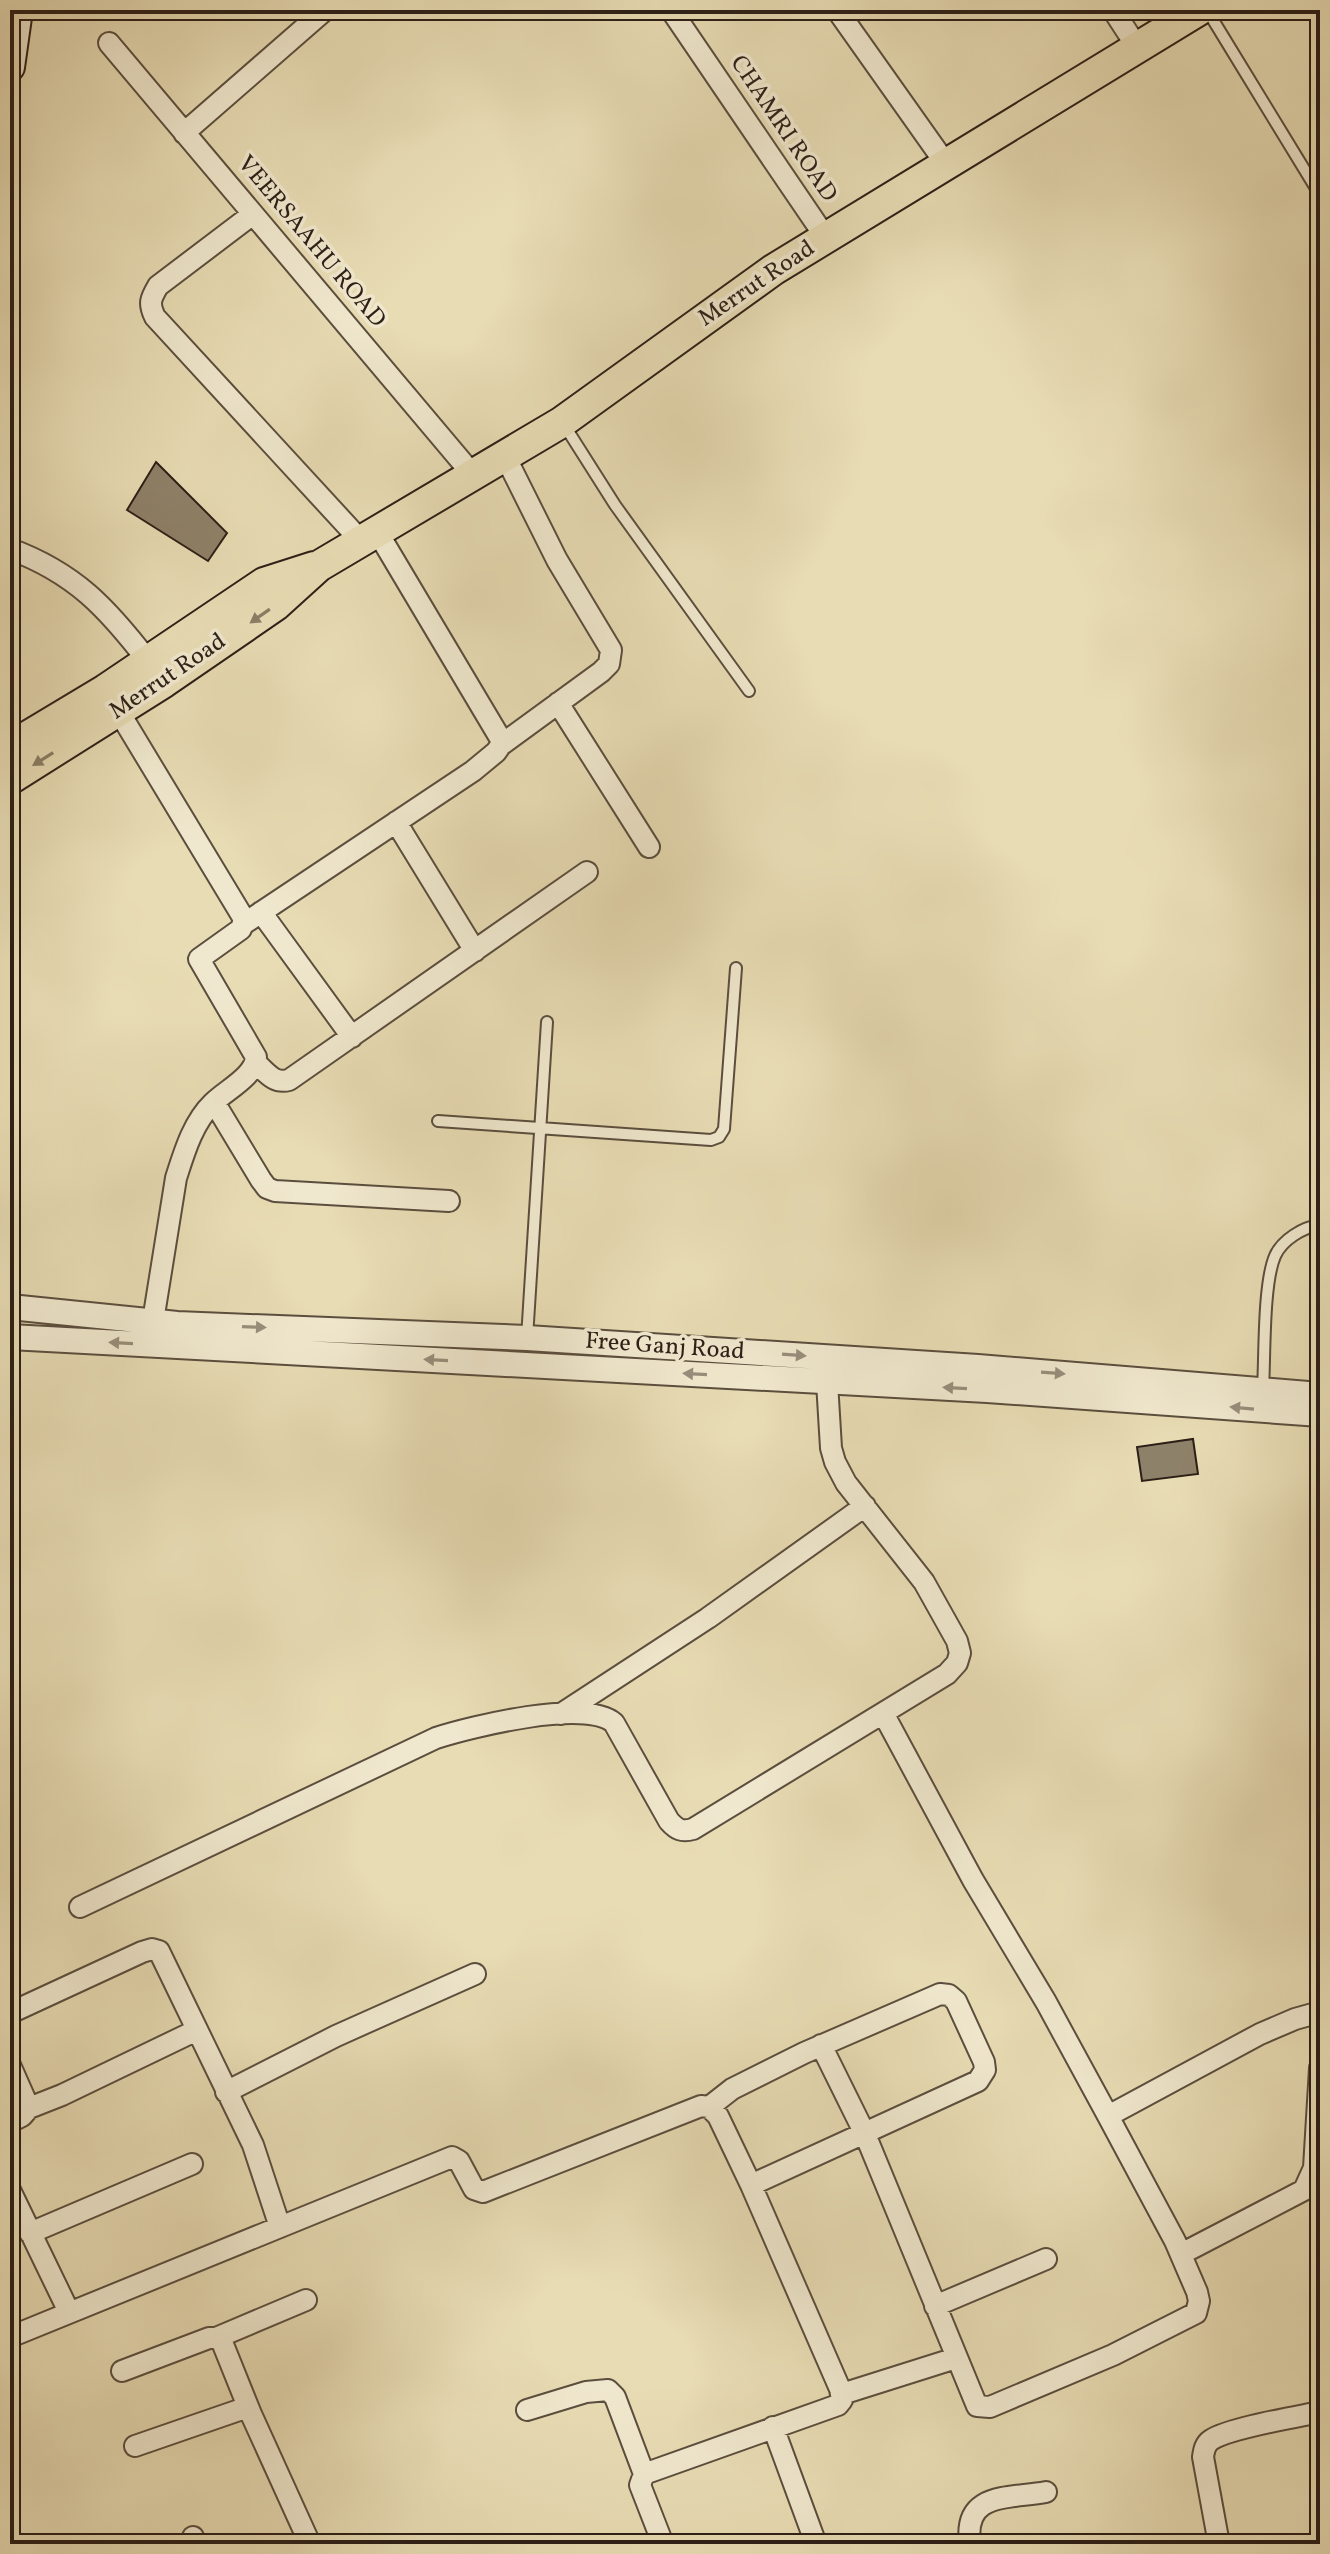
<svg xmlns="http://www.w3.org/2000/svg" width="1330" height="2554" font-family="Vollkorn,serif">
	<rect width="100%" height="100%" fill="#e8dcb4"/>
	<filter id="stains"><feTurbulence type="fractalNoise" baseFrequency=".0025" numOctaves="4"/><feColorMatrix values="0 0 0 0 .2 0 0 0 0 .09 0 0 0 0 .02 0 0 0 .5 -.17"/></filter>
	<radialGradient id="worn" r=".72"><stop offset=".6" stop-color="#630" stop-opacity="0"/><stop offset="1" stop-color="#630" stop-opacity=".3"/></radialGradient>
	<path fill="#8e8169" stroke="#2c1f17" stroke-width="2" d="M156,462L227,533L208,561L127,510Z
		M1193,1439L1198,1474L1142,1481L1137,1447Z"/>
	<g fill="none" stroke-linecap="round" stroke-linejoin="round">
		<defs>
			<path id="service" d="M1207,10L1320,195
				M563,423L615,505L749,691
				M438,1121L711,1140L719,1137L724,1129L736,968
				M527,1338L547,1022
				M1263,1389C1265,1356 1263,1284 1275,1256C1282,1240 1303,1227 1320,1225"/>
			<path id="minor" d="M671,10L826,238
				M837,10L946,164
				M1113,10L1137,47
				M109,43L473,475
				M184,133L325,10
				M253,214L158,286C151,298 148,303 155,317L362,542
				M10,549C75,573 107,608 148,661
				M558,703L649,847
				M119,712L244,919L241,929L199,959L256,1057C255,1076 226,1090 213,1103C193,1122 184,1153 176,1178L153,1321
				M501,745L601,672L609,664L611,650L557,560L505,456
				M396,822L475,951
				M261,912L352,1037
				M245,923L473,771L496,752L501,745L500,738L378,533
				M256,1063C267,1073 274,1084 289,1080L587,872
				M214,1102L261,1180L267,1188L275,1191L449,1201
				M561,1714L708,1618L865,1506
				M80,1907L436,1738C470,1727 587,1698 614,1723L669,1821C677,1830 682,1832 693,1829L947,1674L957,1663L960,1653L957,1641L924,1582L846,1483L835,1462L831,1448L827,1382
				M10,2013L142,1952L152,1949L159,1951L253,2145L280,2227
				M821,2045L865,2134L977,2406L990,2407L1113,2355L1196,2313L1199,2301L1197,2292L1175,2241L1108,2116L1046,2002L973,1880L883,1713
				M10,2065L29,2108L22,2116L10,2122
				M226,2092L336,2036L475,1974
				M709,2107L732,2089L804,2053L940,1994L949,1995L956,2001L984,2062L985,2070L978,2081L751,2185
				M29,2108L62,2095L197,2030
				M1108,2116L1260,2034L1295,2019L1320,2012
				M10,2190L69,2312
				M30,2233L192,2164
				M1181,2254L1304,2190L1314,2168L1320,2068
				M935,2306L1046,2259
				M10,2337L452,2157L459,2161L474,2189L483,2192L701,2106L709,2107L718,2116L751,2185L840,2389L842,2400L838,2405L644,2474L640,2485L663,2544
				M216,2338L306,2300
				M122,2371L209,2338H216L222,2342L251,2414L310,2544
				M842,2394L956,2358
				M527,2410L586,2392L608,2390L615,2397L644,2474
				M773,2427L816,2544
				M135,2446L248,2407
				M193,2537L196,2544
				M970,2544C963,2492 1007,2499 1046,2492
				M1219,2544L1203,2457C1204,2450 1205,2444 1211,2440C1229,2428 1296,2417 1320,2412"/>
			<path id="tertiary" d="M10,1307L177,1324L527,1338L978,1367L1320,1395
				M10,1337L987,1390L1320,1414"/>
			<path id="secondary" d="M10,67L18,10"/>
			<path id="primary" d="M10,747L105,690L264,583L314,567
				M10,779L164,682L276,605L319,566L562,422L773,270L1199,10"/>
		</defs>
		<use href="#service" stroke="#5b4e3e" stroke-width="14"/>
		<use href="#minor" stroke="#5b4e3e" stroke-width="24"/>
		<use href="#tertiary" stroke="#5b4e3e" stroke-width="28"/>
		<use href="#secondary" stroke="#2c1f17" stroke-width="32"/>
		<use href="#primary" stroke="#2c1f17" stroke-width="34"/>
		<use href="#service" stroke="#f0e8ce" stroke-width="10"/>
		<use href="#minor" stroke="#f0e8ce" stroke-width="20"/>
		<use href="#tertiary" stroke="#f0e8ce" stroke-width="24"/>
		<use href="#secondary" stroke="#f0e8ce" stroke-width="28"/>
		<use href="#primary" stroke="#e8dcb4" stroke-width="30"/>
	</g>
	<defs><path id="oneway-solid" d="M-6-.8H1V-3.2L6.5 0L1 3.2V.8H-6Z" transform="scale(2)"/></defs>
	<g fill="#8a7e66">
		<use href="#oneway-solid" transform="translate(260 616) rotate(145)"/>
		<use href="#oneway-solid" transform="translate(43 759) rotate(148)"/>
	</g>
	<g fill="#988e7c">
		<use href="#oneway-solid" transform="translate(254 1327) rotate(2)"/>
		<use href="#oneway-solid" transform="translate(121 1343) rotate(-177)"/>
		<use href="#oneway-solid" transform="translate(794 1355) rotate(4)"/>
		<use href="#oneway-solid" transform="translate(436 1360) rotate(-177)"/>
		<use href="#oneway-solid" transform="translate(1053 1373) rotate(4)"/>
		<use href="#oneway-solid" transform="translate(695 1374) rotate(-177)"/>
		<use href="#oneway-solid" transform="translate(955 1388) rotate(-177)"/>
		<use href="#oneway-solid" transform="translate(1242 1408) rotate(-175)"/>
	</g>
	<g text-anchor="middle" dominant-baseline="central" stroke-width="7" stroke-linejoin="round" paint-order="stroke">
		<g font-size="24" fill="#2c1f17" stroke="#f0e8ce">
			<text transform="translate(783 129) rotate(56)">CHAMRI ROAD</text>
			<text transform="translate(311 242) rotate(50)">VEERSAAHU ROAD</text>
			<text transform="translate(757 284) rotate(-34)">Merrut Road</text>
			<text transform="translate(168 677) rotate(-34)">Merrut Road</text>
			<text transform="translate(665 1347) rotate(4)">Free Ganj Road</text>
		</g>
	</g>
	<rect width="1330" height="2554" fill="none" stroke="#e8dcb4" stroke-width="40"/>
	<rect x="12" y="12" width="1306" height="2530" fill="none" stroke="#2c1f17" stroke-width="4"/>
	<rect x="20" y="20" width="1290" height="2514" fill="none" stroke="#2c1f17" stroke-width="2"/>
	<rect width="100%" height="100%" filter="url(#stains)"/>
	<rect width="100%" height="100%" fill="url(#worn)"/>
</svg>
